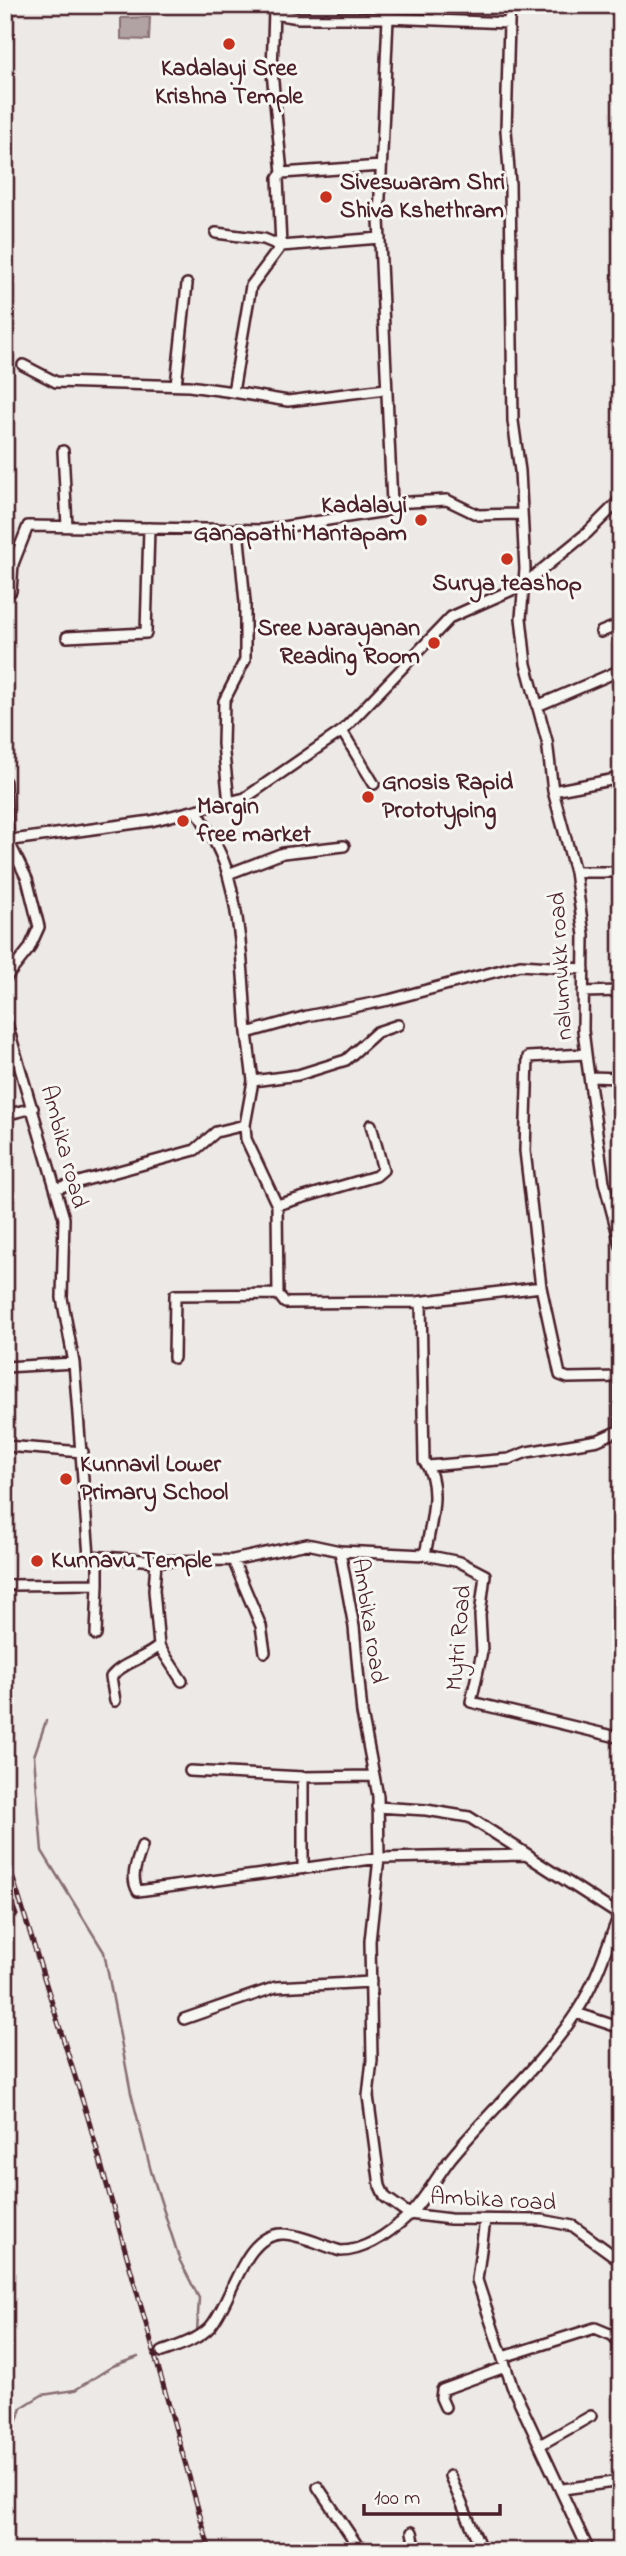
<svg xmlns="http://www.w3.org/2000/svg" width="626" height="2556" font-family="'Indie Flower',sans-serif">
	<rect width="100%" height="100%" fill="#ece9e6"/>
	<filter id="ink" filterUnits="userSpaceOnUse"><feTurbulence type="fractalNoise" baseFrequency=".0143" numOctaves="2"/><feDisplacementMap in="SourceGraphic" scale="14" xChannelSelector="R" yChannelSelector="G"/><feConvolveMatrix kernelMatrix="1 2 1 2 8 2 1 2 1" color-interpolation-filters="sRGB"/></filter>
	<g filter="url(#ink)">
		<path fill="#b1a2a3" stroke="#886e73" stroke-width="2" d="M150,17L149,40L121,39V18Z"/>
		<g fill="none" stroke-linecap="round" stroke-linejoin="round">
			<path stroke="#886e73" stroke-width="2.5" d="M46,1721L34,1756L42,1851L104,1952L131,2093L151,2171L180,2261L199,2298L197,2332
				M5,2443L11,2438L21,2408L42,2395L75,2390L113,2366L138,2357"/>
			<defs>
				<path id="street" d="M271,5L274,10L272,72L282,173
					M274,14L299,18H388
					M439,20V5
					M509,23L510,5
					M216,233L264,239L281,246L251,286L233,392L288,401L386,389
					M380,238L281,246L278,178L282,173L381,166
					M23,365L56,382L189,386L233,392
					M176,385L187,284
					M63,451L67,526
					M520,514L478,515L447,500L392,503L379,219L388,18L509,23L506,130L510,184L513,421L520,471L525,569L521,618L526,664L547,741L553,791L575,872L584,935L583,1030L587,1062L604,1182L621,1246
					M5,594L11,591L13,564L28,526L263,530L386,511L392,503
					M601,632L621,624
					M67,637L146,633L149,528
					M537,706L621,670
					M342,731L374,784
					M5,782L8,840L27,879L39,927L29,949L5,979
					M553,791L621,778
					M229,803L223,744L224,701L245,660V602L238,529
					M197,811C209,832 222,852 228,875C242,925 243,981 247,1033L307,1016L389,1000L520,965L584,969
					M5,841L151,821L245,798L342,731L451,617L523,585L587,533L621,499
					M575,872H621
					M228,874L283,853L344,846
					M583,992L621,991
					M5,1017L64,1218L62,1298L74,1363L89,1556L156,1561L233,1560L307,1544L340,1551L354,1627L362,1713L378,1796L379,1858L370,1941L372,2060L368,2096L380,2186L385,2197L409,2214L450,2219L542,2220L573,2226L621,2261
					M247,1033L253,1081L245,1125L246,1139L277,1205L278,1294
					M586,1054L528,1057L525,1151L541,1287L560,1375L568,1378L621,1377
					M590,1077L621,1078
					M253,1081L298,1075L346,1060L377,1032L398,1025
					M5,1115L33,1108
					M57,1188L195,1150L216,1132L245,1125
					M277,1205L376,1176L383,1170L371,1125
					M421,1302L424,1461C443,1486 430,1526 425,1555
					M174,1358L175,1295L278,1294L285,1303L417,1302L541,1287
					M5,1367L74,1363
					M5,1446L83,1452
					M428,1466L509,1459L527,1452L598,1440L620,1430V1377
					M340,1551L425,1555L460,1562L485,1575L480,1615L482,1652L471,1702L621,1738
					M233,1560L261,1626L265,1652
					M156,1561L154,1590L159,1646L182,1681
					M11,1585L98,1584V1557
					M96,1635L98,1584
					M115,1701L111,1677C123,1662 145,1659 159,1646
					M190,1771L303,1777L374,1776
					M377,1807L426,1810L469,1817L530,1856
					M142,1846C138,1860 129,1877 138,1891L379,1858L526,1855L619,1915
					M303,1866V1777
					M576,2013L621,2028
					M184,2019L276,1987L371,1982
					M620,2081L621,2079
					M485,2220L477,2280L512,2386L589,2551
					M162,2352C178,2346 198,2340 210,2327C233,2301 243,2232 284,2234C303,2235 323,2246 341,2251C366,2251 392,2231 410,2214C426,2198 437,2176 451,2158C491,2109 541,2066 576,2013C597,1981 607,1945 621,1910
					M503,2357L595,2328L612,2335L621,2344
					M445,2407L441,2398L442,2390L505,2367
					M540,2445L591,2416
					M450,2476L482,2551
					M318,2487L361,2551
					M563,2489L621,2481
					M412,2532L416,2551
					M620,2551L621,2549"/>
			</defs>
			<use href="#street" stroke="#4a1f2b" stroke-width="14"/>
			<use href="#street" stroke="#f6f6f2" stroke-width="9"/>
			<defs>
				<path id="rail" d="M5,1853L88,2118L210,2551
					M5,1886L16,1915"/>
			</defs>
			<use href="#rail" stroke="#4a1f2b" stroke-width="5"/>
			<use href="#rail" stroke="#f6f6f2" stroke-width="2.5" stroke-dasharray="8" stroke-linecap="butt"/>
		</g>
	</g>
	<g fill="#c8321e" stroke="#f6f6f2" stroke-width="2.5">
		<circle cx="229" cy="44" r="7"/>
		<circle cx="326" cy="197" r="7"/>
		<circle cx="421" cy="520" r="7"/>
		<circle cx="507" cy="559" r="7"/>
		<circle cx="434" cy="643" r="7"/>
		<circle cx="368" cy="797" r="7"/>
		<circle cx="183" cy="821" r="7"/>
		<circle cx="66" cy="1479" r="7"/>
		<circle cx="37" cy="1561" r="7"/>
	</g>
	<g text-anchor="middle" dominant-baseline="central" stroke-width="6" stroke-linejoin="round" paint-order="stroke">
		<g font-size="24" font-weight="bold" fill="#4a1f2b" stroke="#f6f6f2" text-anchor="start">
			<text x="229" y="69" text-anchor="middle">Kadalayi Sree<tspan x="229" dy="28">Krishna Temple</tspan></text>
			<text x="340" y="183">Siveswaram Shri<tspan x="340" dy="28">Shiva Kshethram</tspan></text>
			<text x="407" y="506" text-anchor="end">Kadalayi<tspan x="407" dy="28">Ganapathi Mantapam</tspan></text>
			<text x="507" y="584" text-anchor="middle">Surya teashop</text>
			<text x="420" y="629" text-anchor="end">Sree Narayanan<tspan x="420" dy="28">Reading Room</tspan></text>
			<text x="382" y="783">Gnosis Rapid<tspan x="382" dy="28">Prototyping</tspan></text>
			<text x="197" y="807">Margin<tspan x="197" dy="28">free market</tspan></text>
			<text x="80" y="1465">Kunnavil Lower<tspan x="80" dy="28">Primary School</tspan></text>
			<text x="51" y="1561">Kunnavu Temple</text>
		</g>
		<g font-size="24" fill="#4a1f2b" stroke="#f6f6f2">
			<text transform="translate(562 966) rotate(-93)">nalumukk road</text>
			<text transform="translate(63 1147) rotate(75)">Ambika road</text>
			<text transform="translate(368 1621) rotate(81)">Ambika road</text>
			<text transform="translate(460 1638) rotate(-85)">Mytri Road</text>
			<text transform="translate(493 2201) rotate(3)">Ambika road</text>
		</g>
	</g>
	<rect width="626" height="2556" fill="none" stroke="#f6f6f2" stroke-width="28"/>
	<rect x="14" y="14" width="598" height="2528" fill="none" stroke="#4a1f2b" stroke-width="2.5" filter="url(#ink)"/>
	<path d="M364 2504v10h136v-10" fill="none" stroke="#4a1f2b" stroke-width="3.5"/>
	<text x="374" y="2504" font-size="21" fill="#4a1f2b" stroke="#f6f6f2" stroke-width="5" paint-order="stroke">100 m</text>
</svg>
